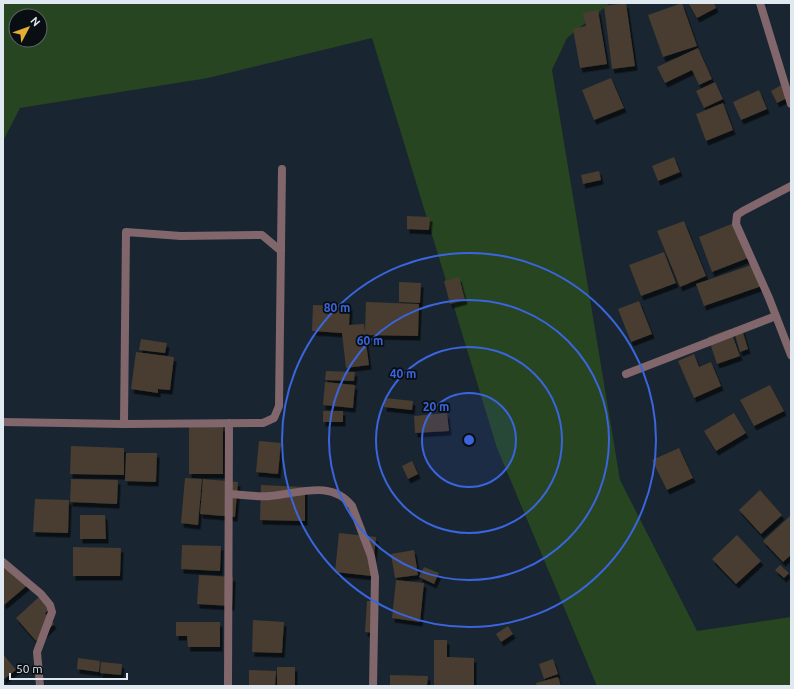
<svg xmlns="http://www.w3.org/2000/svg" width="794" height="689" font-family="Ubuntu,sans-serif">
	<defs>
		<filter id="shadow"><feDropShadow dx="2.5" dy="4.5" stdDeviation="0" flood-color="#0009"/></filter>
	</defs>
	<rect width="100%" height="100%" fill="#192530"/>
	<path fill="#264520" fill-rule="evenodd" d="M3,3H610L567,38L552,70L620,480L697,631L791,617V686H597L497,448L372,38L208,78L20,108L3,141ZM16,16H40V40H16Z"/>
	<path fill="#483d30" filter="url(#shadow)" d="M626,3L635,66L612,69L604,6Z
		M682,3L697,46L663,57L648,15Z
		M691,3H714L716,8L697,18L689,4Z
		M598,10L607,64L580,68L573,29L586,26L583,13Z
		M698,48L712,79L699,85L692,70L665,83L657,67Z
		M611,78L624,108L594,120L582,90Z
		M715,82L723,99L704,108L696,91Z
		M783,84L789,97L777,103L771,91Z
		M759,90L767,109L741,120L733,102Z
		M723,103L733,130L706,141L696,114Z
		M674,157L680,172L658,181L652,166Z
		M599,171L601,180L583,184L581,175Z
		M407,216L430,217L429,230L407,229Z
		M684,221L706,276L680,287L657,231Z
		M734,223L748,258L712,272L699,237Z
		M664,252L676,283L641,296L629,265Z
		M757,263L765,285L704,306L696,284Z
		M459,277L465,300L450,304L444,281Z
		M399,282L421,283L420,303L399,302Z
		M639,301L652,334L631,342L618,309Z
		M366,302L419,304L418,336L365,335L369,365L346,368L342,333L312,331L313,305L350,306L349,325L364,324L365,332Z
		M741,326L748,349L740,352L733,328Z
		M730,329L740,356L717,364L708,337Z
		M141,339L167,343L165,353L139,350Z
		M136,352L174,357L170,390L158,389V393L131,389Z
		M694,354L699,367L711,362L721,386L694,398L678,361Z
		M326,371L355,372L354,381L325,380Z
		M325,382L355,385L353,408L323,405Z
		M770,385L784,411L754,426L740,400Z
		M385,398L413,401L412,410L384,407Z
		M323,411H343V422H323Z
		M447,413L449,431L415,433L414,416Z
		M734,413L746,433L716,451L704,431Z
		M189,426L223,427V474H189Z
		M259,441L281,443L278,474L256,472Z
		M71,446L124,448V475L70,474Z
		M679,448L693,478L667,490L652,460Z
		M126,453H157L156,482L125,481Z
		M412,461L418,474L408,479L402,466Z
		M185,478L202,479L198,525L181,523Z
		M71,479L118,480L117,504L70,502Z
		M203,479L238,482L235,517L200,514Z
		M261,485L305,487V521L260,520Z
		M760,490L782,515L761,534L739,510Z
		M35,499L69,500L68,533L33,532Z
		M80,515H105L106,539H80Z
		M791,515V555L783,562L763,541Z
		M339,533L376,537L372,576L335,572Z
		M737,535L761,561L736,584L712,559Z
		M182,545L221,546L220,571L181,569Z
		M73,547L121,548L120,576H73Z
		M414,550L418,575L395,578L391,554Z
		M3,563L30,583L4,605L3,603Z
		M780,565L789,573L784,578L775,570Z
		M424,567L439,573L434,584L419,577Z
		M199,575L233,577L232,606L197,604Z
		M396,580L424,583L420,622L392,618Z
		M39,597L50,609L45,613L54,624L36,641L16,618Z
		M367,601H375L374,633L365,632Z
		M253,620L284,622L282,653L252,652Z
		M176,622H220V647H188L187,636H176Z
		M508,626L513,634L501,642L496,634Z
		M434,640H447V657L474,658V686H434Z
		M3,654L16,670L3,680Z
		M78,658L100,661L99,672L77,669Z
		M553,659L558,674L544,679L539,664Z
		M101,662L122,664L121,675L100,673Z
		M277,667H295V686H277Z
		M249,670L276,671L275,686H249Z
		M390,675L428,676L427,686H390Z
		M558,677L561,686H537L536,683Z"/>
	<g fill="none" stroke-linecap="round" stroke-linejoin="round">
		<path stroke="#81666c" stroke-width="8" d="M760,3L791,104
			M791,186L743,211L737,215L736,224L769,298L791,355
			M626,374L776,316
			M3,422L124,424L263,423L274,418L279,406L282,169
			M124,424L126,232L181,236L262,235L281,251
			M230,494C243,495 257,497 270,496C298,494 331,479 352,506L371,556L375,577L373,686
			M3,562L41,594L50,605L52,612L37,652L40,686
			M228,686L229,423"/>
	</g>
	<circle cx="469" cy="440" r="47" fill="#3a65dc" fill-opacity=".12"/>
	<g fill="none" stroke="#3a65dc" stroke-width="2">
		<circle cx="469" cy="440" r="47"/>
		<circle cx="469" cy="440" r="93"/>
		<circle cx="469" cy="440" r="140"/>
		<circle cx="469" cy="440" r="187"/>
	</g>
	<circle cx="469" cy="440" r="6" fill="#3a65dc" stroke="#090e12" stroke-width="2"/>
	<g font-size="12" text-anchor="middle" font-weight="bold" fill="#3a65dc" stroke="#090e12" stroke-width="3.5" stroke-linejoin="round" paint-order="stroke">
		<text x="337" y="312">80 m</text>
		<text x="370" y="345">60 m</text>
		<text x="403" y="378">40 m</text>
		<text x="436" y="411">20 m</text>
	</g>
	<rect width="794" height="689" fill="none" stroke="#e1e9f0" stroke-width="8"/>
	<g transform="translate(28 28) rotate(49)"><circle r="19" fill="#090e12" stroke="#5f666b"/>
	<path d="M0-3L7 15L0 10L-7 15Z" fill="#e4ad35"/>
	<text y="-6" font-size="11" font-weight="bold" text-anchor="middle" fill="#e1e9f0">N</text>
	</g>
	<path d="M10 673v6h117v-6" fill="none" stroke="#e1e9f0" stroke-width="2"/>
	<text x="16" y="673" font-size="12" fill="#e1e9f0" stroke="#090e12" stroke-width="3" paint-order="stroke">50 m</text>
</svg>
